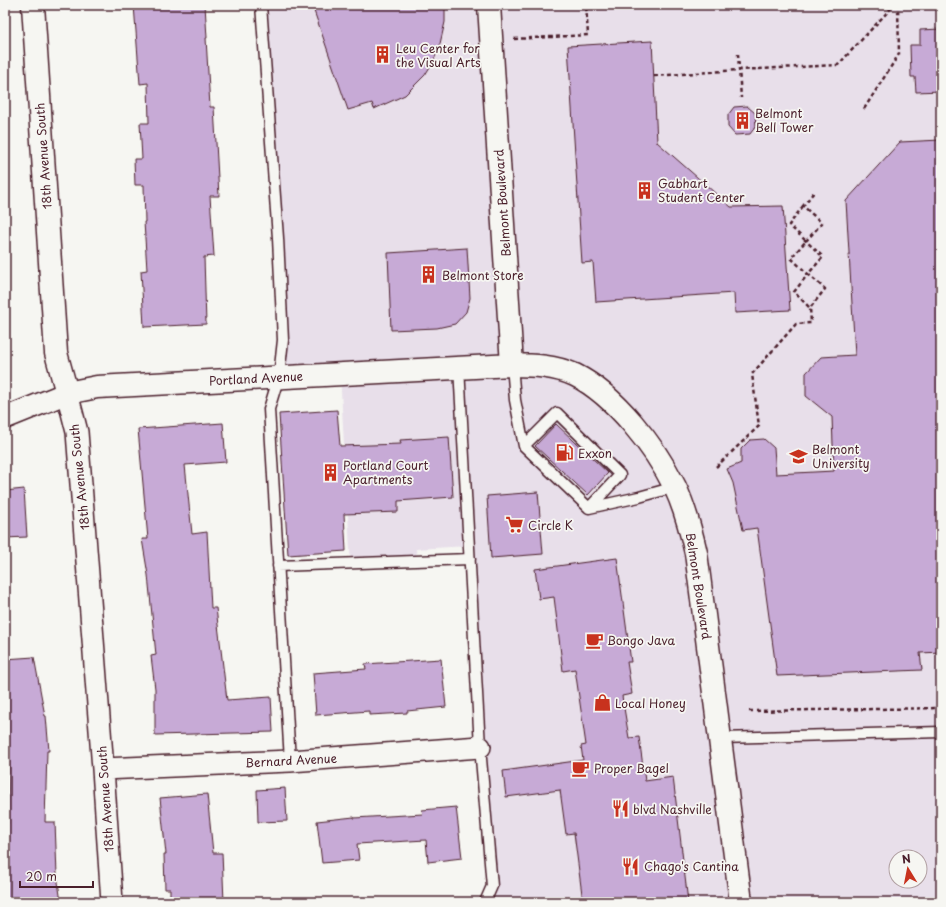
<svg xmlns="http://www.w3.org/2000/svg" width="946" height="907" font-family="'Playpen Sans',sans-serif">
	<rect width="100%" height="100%" fill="#f6f6f2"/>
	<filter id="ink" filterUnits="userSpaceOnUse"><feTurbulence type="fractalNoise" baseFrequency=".025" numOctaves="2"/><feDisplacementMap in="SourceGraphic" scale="8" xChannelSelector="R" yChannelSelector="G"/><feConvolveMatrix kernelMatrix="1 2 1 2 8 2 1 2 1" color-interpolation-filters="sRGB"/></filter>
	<g filter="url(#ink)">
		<path fill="#e8dfea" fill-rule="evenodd" d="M261,5H941V902H485L492,886L468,546L416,549L417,564L351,568L340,373L279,376L283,340ZM896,857H920V881H896Z"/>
		<path fill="#c7aad6" stroke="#4a1f2b" d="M134,5H205L207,38H206L210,107H214L219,196H210L214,256L204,257L206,324L144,327L141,271L147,270L144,222H145L144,185H135L134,159H142L140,123H149L148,83L140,84Z
			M312,5H445V22L439,48L433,62L425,75L405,95L374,109L372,103L348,110Z
			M941,29V91L916,92L915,77H911L910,45H920V30Z
			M652,41L657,142L731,207L783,206L790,310L735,313L734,293L596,302L593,262L582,263L568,46Z
			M747,106L755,113L756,126L750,134L735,135L728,127V115L734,107Z
			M941,140V652L920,653L922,670L777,676L757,528L743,530L733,483L727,469L741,463V449L750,440L764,439L774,448L776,474L834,471L832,417L806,396V373L821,357L855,355L846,201L900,142Z
			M467,248L470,298L466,312L455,324L437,328L391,330L388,253Z
			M337,410L340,446L401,444L400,440L449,437L453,497L398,501V512L344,514L346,551L288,555L279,414Z
			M223,423L226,462L185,465L192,534L207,532L211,608H216L227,700L271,697L273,732L155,735V689L151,656L156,655L148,575L142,539H148L138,429Z
			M556,424L608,473L588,495L535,446Z
			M24,489L27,537L5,538V491Z
			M538,492L543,554L491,558L487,496Z
			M617,558L631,662H627L632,694L622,696L629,738L639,737L645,781L673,777L688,902H583L574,833L566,834L560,790L506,797L503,771L583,760L581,746L586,745L575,669L563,671L554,597L539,599L535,569Z
			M34,657L45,716H46L49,751H47L45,822H55L57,875L61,902H5V824H8L9,754H5V659Z
			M441,659L446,707L407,711V713L369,715V711L316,715L313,673L366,669L365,664Z
			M285,788L287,821L258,822L257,790Z
			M207,794L213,853H222L224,902H170V889H165L164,854H166L160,798Z
			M456,807L462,858L428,862L426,840L357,844L359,860L322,863L317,821L354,817V818L423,814L422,810Z"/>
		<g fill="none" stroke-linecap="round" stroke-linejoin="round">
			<defs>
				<path id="service" d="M261,5L278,238L283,340L279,376L269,409L290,761
					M512,365L515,400L524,446L589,508L639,497L675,487
					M459,367L480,747L492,886L485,902
					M524,446L557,413L620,475L589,508
					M278,566L470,559
					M720,738L941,732"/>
				<path id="minor" d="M5,418L67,393L77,432L103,769L112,902
					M103,769L290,761L480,747"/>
				<path id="tertiary" d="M33,5L56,353L67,393L97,387L512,365C534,365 555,366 575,375C615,395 655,447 675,487C685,508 691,531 696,553L741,902
					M489,5L512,365"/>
			</defs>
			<use href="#service" stroke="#4a1f2b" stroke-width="13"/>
			<use href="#minor" stroke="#4a1f2b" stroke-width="24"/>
			<use href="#tertiary" stroke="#4a1f2b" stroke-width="25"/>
			<path stroke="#4a1f2b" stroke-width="2.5" stroke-dasharray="4 3" stroke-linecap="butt" d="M514,39L588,35L586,5
				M738,54L741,98
				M654,76L739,70L838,65L894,5
				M864,109L899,54L898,5
				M803,206L789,225L806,241L791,258L808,274L794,292L810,308
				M716,467L759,426L752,374L796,324L811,323L810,308L825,289L808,274L823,257L806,241L822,223L803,206L814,192
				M749,711L941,708"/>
			<use href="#service" stroke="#f6f6f2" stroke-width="10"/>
			<use href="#minor" stroke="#f6f6f2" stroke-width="21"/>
			<use href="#tertiary" stroke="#f6f6f2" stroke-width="22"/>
		</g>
	</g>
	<defs>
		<symbol id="building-bare" viewBox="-9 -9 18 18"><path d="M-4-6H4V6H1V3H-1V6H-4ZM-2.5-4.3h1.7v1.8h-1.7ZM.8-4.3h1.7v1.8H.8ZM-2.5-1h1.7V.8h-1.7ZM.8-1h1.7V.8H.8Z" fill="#c8321e" stroke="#f6f6f2" stroke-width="2.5" paint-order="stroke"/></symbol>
		<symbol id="fuel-bare" viewBox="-9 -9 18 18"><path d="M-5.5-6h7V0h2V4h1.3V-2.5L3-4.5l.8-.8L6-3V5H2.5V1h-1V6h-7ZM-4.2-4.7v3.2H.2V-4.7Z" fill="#c8321e" stroke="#f6f6f2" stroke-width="2.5" paint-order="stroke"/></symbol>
		<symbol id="university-bare" viewBox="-9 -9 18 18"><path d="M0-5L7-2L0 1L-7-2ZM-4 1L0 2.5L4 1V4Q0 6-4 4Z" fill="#c8321e" stroke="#f6f6f2" stroke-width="2.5" paint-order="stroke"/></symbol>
		<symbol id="supermarket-bare" viewBox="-9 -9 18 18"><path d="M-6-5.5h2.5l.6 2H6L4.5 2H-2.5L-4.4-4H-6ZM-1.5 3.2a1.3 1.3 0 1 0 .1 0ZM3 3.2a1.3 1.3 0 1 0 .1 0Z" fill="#c8321e" stroke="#f6f6f2" stroke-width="2.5" paint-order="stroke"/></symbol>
		<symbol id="cafe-bare" viewBox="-9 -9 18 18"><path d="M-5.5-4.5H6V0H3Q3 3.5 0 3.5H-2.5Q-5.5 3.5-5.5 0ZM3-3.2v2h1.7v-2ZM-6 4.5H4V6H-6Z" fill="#c8321e" stroke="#f6f6f2" stroke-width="2.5" paint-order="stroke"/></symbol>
		<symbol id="shop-bare" viewBox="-9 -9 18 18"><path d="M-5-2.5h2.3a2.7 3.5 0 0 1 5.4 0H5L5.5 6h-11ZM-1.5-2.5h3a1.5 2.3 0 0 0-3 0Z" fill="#c8321e" stroke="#f6f6f2" stroke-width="2.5" paint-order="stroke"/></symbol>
		<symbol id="restaurant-bare" viewBox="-9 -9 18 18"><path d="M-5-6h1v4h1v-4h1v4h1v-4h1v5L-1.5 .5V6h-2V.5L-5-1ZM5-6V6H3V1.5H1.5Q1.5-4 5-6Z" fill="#c8321e" stroke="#f6f6f2" stroke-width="2.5" paint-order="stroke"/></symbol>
	</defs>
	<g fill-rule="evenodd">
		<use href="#building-bare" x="370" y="42" width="25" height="25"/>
		<use href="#building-bare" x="730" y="108" width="25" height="25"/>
		<use href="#building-bare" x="632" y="178" width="25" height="25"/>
		<use href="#building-bare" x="416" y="262" width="25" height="25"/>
		<use href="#fuel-bare" x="552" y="440" width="25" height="25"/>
		<use href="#university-bare" x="786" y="444" width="25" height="25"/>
		<use href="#building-bare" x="318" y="460" width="25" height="25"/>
		<use href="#supermarket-bare" x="502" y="512" width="25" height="25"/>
		<use href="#cafe-bare" x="582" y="628" width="25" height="25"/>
		<use href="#shop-bare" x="590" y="690" width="25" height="25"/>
		<use href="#cafe-bare" x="568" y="756" width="25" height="25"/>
		<use href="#restaurant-bare" x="608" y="796" width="25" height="25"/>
		<use href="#restaurant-bare" x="618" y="854" width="25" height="25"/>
	</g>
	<g text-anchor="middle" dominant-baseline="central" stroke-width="3.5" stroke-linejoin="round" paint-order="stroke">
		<g font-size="12" fill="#4a1f2b" stroke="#f6f6f2" text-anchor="start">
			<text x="396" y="48">Leu Center for<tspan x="396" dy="14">the Visual Arts</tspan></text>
			<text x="755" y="113">Belmont<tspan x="755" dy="14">Bell Tower</tspan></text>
			<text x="658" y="183">Gabhart<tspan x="658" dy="14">Student Center</tspan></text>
			<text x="442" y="275">Belmont Store</text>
			<text x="812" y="449">Belmont<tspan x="812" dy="14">University</tspan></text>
			<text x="578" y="453">Exxon</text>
			<text x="343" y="465">Portland Court<tspan x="343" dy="14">Apartments</tspan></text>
			<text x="528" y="525">Circle K</text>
			<text x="607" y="640">Bongo Java</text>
			<text x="615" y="703">Local Honey</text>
			<text x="594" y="768">Proper Bagel</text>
			<text x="633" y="809">blvd Nashville</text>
			<text x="644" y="866">Chago's Cantina</text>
		</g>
		<g font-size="12" fill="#4a1f2b" stroke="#f6f6f2">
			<text transform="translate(43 156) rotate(-94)">18th Avenue South</text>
			<text transform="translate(502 203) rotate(-94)">Belmont Boulevard</text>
			<text transform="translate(256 378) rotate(-3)">Portland Avenue</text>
			<text transform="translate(79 477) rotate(-96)">18th Avenue South</text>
			<text transform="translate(699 586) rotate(81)">Belmont Boulevard</text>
			<text transform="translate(291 760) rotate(-3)">Bernard Avenue</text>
			<text transform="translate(105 799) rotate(-94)">18th Avenue South</text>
		</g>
	</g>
	<rect width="946" height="907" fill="none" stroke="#f6f6f2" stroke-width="20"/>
	<rect x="10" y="10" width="926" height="887" fill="none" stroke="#4a1f2b" stroke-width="1.5" filter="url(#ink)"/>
	<g transform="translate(908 869) rotate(350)"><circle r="19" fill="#f6f6f2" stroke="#b1a0a2"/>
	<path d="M0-3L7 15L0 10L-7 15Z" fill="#c8321e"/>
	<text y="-6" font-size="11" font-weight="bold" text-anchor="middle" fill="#4a1f2b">N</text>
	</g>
	<path d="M20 881v6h73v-6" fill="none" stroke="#4a1f2b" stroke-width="2"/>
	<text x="26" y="881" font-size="12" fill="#4a1f2b" stroke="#f6f6f2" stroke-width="3" paint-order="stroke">20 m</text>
</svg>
